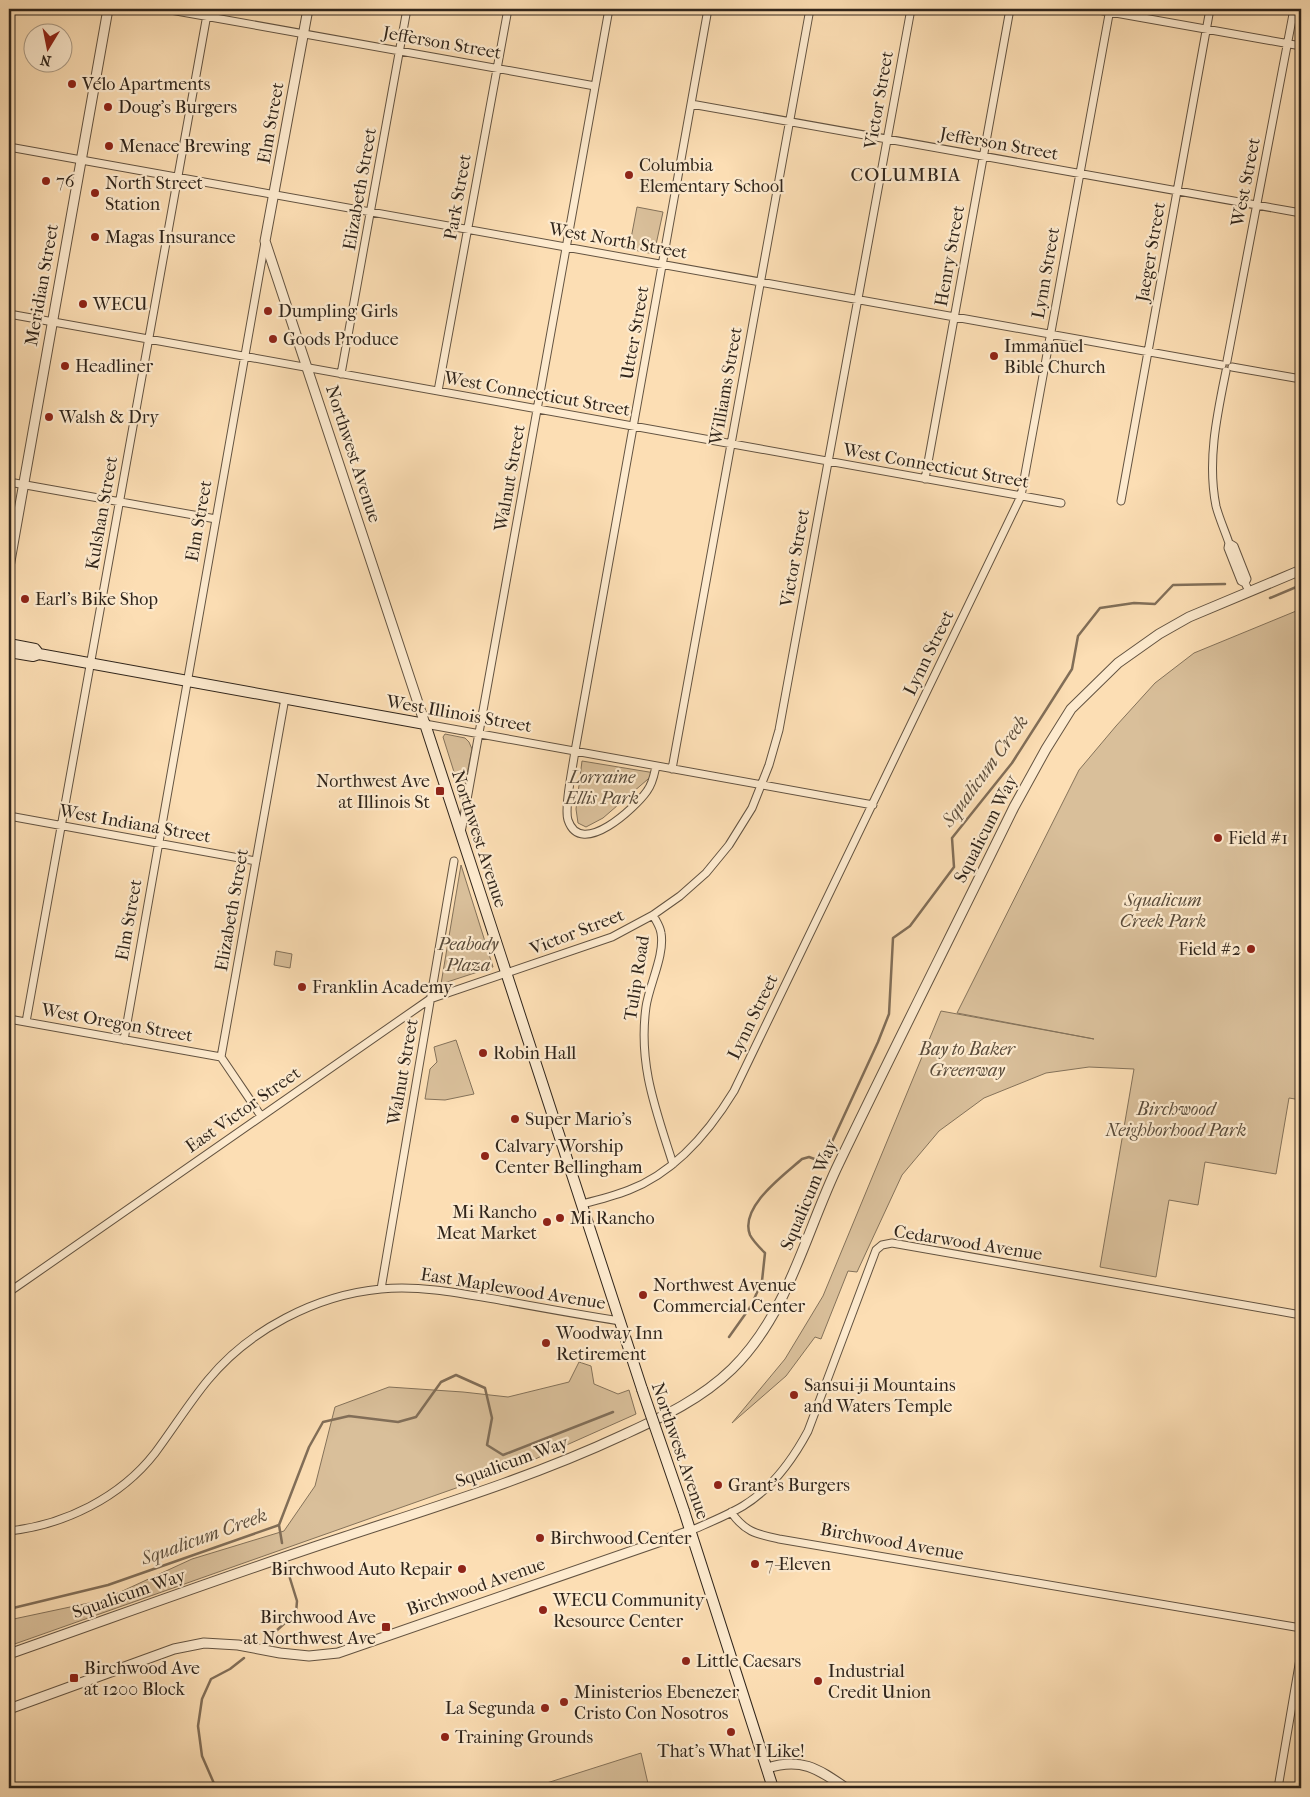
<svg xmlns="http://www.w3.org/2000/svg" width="1310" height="1797" font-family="'IM FELL French Canon',serif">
	<rect width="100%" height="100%" fill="#fcdeb4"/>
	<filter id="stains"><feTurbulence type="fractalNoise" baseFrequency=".004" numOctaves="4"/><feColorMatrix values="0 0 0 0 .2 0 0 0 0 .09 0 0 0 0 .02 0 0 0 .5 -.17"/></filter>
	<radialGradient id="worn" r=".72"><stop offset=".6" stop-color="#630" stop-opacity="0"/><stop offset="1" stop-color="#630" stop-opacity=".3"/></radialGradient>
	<path fill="#d9bf9a" stroke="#84725a" d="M637,207L663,212L654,254L629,249Z
		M1301,609V1100L1289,1098L1276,1174L1205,1162L1198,1205L1169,1200L1156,1277L1100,1267L1134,1069L1089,1067L1046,1073L984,1098L939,1131L902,1175L857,1272L848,1271L821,1339L815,1337L786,1376L732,1423L785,1359L823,1296L941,1011L1094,1039L957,1013L1079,770L1116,726L1155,683L1194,653Z
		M445,734L465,738L469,742L472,749L463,794H461L443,737Z
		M582,761L655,773L603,818L586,827L578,823L576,809Z
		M461,865L493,967L441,984Z
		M276,951L292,954L290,968L274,965Z
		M456,1040L474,1094L445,1100L425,1099L430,1069L437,1062L434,1047Z
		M579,1362L591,1366L594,1384L618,1394L629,1390L636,1414L524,1464L9,1646V1620L103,1600L192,1559L284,1531L315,1486L335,1407L389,1387L463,1392L508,1397L569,1382Z
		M641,1753L649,1788H531Z"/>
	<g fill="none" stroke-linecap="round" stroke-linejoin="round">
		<path stroke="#816e58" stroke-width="2.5" d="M1270,598L1301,585
			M729,1337L751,1306L762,1281L765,1253C760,1248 753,1241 750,1235C739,1207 784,1175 802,1159L809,1157L820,1161L825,1157L878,1042L889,1014L893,938L910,926L954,867L952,838L1012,763L1044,713L1072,669L1078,636L1100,608L1134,603L1155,604L1173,585L1225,584
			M279,1525L282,1543
			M9,1609L108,1585L279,1525L309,1447L323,1422L349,1416L398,1422L416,1417L441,1382L456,1375L485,1388L492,1418L487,1445L503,1455L613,1412
			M265,1641L296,1613L297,1601L288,1572
			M216,1788L202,1756L198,1726L202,1699L211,1679L230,1669L244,1658"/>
		<defs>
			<path id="minor" d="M165,9L595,86
				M1093,9L1301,46
				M691,104L1301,213
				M9,147L1222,365
				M9,314L1061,503
				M1227,361L1294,9
				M1232,367L1301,379
				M1226,371C1217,415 1207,461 1216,506C1219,518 1225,531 1229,543L1228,548L1241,581L1245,583
				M341,374L407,9
				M438,391L508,9
				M925,479L1010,9
				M9,482L216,519
				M1121,501L1210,9
				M1229,543L1234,546L1247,579L1245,583L1247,587
				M425,724L873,805
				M656,766C654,775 653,783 647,791C636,807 581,859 568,820C564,808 573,766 575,751L708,9
				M672,769L810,9
				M9,816L256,861
				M461,833L609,9
				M653,915C656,921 660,926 661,933C665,955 649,985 646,1007C638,1065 656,1110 673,1164
				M9,1019L221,1057
				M26,1022L208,9
				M124,1040L265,242
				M261,1116L221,1057L285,698
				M582,1204C598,1200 614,1196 629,1190C676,1172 709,1132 734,1091L1021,496L1110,9
				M381,1289L454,861
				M9,1292L430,999L612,937L653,915L680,896L706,873L729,845L752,808L769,765L779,730L911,9
				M731,1512C745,1532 756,1534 779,1539L1301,1628
				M9,1531C64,1525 120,1498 155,1453C173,1429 189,1403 208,1380C249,1330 316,1295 381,1289C422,1285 464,1294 505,1301C543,1308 582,1315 620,1321
				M690,1531C708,1523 726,1516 743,1506C771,1489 793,1459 808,1431L876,1250L882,1245L892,1243L1301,1315
				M1278,1788L1301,1653"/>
			<path id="tertiary" d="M308,9L265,241L425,724
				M9,567L108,9
				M9,1654C120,1615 231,1574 344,1537C438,1506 533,1477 623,1435C662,1417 700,1400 732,1369C789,1313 805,1233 839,1163C896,1044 956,926 1014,807L1046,749L1071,709L1118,663L1159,634L1189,617L1301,570
				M9,1709L174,1649L204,1643L238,1645L280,1653L309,1656L338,1653L690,1531
				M767,1768C802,1757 818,1769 846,1788"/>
			<path id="secondary" d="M9,644L35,649L39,654
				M9,652L33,656L39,654L425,724L642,1389
				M684,1511L773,1788"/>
		</defs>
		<use href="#minor" stroke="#635341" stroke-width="9"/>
		<use href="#tertiary" stroke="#635341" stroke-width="11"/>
		<use href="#secondary" stroke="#30251b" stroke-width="12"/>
		<use href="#minor" stroke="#fdeace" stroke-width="7"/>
		<use href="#tertiary" stroke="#fdeace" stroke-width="9"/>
		<use href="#secondary" stroke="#fdeace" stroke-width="10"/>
		<defs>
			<path id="secondary-bridge" d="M642,1389L684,1511"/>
		</defs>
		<use href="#secondary-bridge" stroke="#30251b" stroke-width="12" stroke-linecap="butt"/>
		<use href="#secondary-bridge" stroke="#fdeace" stroke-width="10"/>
	</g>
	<g fill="#8f2418" stroke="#fdeace" stroke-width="2">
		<circle cx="72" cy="84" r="5"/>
		<circle cx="108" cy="107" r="5"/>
		<circle cx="109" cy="146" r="5"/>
		<circle cx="629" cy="175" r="5"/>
		<circle cx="46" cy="181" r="5"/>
		<circle cx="95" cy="193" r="5"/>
		<circle cx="95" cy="237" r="5"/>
		<circle cx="83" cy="304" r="5"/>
		<circle cx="268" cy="311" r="5"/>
		<circle cx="273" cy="339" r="5"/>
		<circle cx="994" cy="356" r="5"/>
		<circle cx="65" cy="366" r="5"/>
		<circle cx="49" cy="417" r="5"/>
		<circle cx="25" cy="599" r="5"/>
		<rect x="435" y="786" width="10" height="10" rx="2.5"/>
		<circle cx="1218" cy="838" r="5"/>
		<circle cx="1251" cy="949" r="5"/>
		<circle cx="302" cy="987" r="5"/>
		<circle cx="483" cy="1053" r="5"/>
		<circle cx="515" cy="1119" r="5"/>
		<circle cx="485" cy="1156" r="5"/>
		<circle cx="560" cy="1218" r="5"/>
		<circle cx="547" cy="1222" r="5"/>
		<circle cx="643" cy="1295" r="5"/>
		<circle cx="546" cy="1343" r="5"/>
		<circle cx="794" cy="1395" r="5"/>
		<circle cx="718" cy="1485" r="5"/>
		<circle cx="540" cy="1538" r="5"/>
		<circle cx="755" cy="1564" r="5"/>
		<circle cx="462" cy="1569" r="5"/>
		<circle cx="543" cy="1610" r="5"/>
		<rect x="381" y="1622" width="10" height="10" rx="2.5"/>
		<circle cx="686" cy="1661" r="5"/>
		<rect x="69" y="1673" width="10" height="10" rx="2.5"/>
		<circle cx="818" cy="1681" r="5"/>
		<circle cx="564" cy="1702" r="5"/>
		<circle cx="545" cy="1708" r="5"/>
		<circle cx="731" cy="1732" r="5"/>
		<circle cx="445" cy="1737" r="5"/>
	</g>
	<g text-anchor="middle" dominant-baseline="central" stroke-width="4.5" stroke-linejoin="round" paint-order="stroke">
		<g font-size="18" fill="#30251b" stroke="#fdeace">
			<text transform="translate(442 43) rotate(10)">Jefferson Street</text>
			<text transform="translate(879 100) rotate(-80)">Victor Street</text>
			<text transform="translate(271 123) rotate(-80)">Elm Street</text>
			<text transform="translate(999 144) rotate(10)">Jefferson Street</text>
			<text transform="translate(1246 182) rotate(-79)">West Street</text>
			<text transform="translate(360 189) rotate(-80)">Elizabeth Street</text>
			<text transform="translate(458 197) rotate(-80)">Park Street</text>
			<text transform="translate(618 241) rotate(10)">West North Street</text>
			<text transform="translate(1151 252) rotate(-80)">Jaeger Street</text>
			<text transform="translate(950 256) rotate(-80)">Henry Street</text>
			<text transform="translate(1046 273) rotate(-80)">Lynn Street</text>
			<text transform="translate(42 285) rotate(-80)">Meridian Street</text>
			<text transform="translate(635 333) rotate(-80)">Utter Street</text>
			<text transform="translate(726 386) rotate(-80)">Williams Street</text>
			<text transform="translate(537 394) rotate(10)">West Connecticut Street</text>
			<text transform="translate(353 454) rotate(72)">Northwest Avenue</text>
			<text transform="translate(936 466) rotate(10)">West Connecticut Street</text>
			<text transform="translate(510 478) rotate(-80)">Walnut Street</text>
			<text transform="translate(102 513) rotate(-80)">Kulshan Street</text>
			<text transform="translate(199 521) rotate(-80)">Elm Street</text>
			<text transform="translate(795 558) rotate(-80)">Victor Street</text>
			<text transform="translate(929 653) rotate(-64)">Lynn Street</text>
			<text transform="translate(459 714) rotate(10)">West Illinois Street</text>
			<text transform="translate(135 824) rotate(10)">West Indiana Street</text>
			<text transform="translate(986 829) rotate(-63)">Squalicum Way</text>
			<text transform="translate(479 839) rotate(72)">Northwest Avenue</text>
			<text transform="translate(232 910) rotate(-80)">Elizabeth Street</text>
			<text transform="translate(129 920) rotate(-80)">Elm Street</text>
			<text transform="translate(577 932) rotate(-21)">Victor Street</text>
			<text transform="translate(637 978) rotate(-81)">Tulip Road</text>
			<text transform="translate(753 1017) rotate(-64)">Lynn Street</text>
			<text transform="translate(117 1023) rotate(10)">West Oregon Street</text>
			<text transform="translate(403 1072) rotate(-80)">Walnut Street</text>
			<text transform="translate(243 1110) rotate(-35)">East Victor Street</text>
			<text transform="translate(809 1195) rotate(-67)">Squalicum Way</text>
			<text transform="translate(968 1243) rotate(9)">Cedarwood Avenue</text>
			<text transform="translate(513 1289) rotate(9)">East Maplewood Avenue</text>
			<text transform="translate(680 1451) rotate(71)">Northwest Avenue</text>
			<text transform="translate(512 1462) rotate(-20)">Squalicum Way</text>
			<text transform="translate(892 1542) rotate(10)">Birchwood Avenue</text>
			<text transform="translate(476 1587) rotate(-19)">Birchwood Avenue</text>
			<text transform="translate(129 1594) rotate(-19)">Squalicum Way</text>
		</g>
		<g font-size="18" fill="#30251b" stroke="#fdeace" text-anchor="start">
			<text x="82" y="84">Vélo Apartments</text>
			<text x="118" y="107">Doug's Burgers</text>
			<text x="119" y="146">Menace Brewing</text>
			<text x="639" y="165">Columbia<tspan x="639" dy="21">Elementary School</tspan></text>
			<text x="56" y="181">76</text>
			<text x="105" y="183">North Street<tspan x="105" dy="21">Station</tspan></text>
			<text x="105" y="237">Magas Insurance</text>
			<text x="93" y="304">WECU</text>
			<text x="278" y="311">Dumpling Girls</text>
			<text x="283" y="339">Goods Produce</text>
			<text x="1004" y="346">Immanuel<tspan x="1004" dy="21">Bible Church</tspan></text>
			<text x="75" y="366">Headliner</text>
			<text x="59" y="417">Walsh &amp; Dry</text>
			<text x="35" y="599">Earl's Bike Shop</text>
			<text x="430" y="781" text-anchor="end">Northwest Ave<tspan x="430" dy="21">at Illinois St</tspan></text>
			<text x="1228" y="838">Field #1</text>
			<text x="1241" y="949" text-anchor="end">Field #2</text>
			<text x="312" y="987">Franklin Academy</text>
			<text x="493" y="1053">Robin Hall</text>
			<text x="525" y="1119">Super Mario's</text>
			<text x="495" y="1146">Calvary Worship<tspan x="495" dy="21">Center Bellingham</tspan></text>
			<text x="537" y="1212" text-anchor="end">Mi Rancho<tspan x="537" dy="21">Meat Market</tspan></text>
			<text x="570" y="1218">Mi Rancho</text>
			<text x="653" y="1285">Northwest Avenue<tspan x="653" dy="21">Commercial Center</tspan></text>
			<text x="556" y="1333">Woodway Inn<tspan x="556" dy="21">Retirement</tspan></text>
			<text x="804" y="1385">Sansui-ji Mountains<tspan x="804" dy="21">and Waters Temple</tspan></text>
			<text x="728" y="1485">Grant's Burgers</text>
			<text x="550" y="1538">Birchwood Center</text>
			<text x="765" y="1564">7-Eleven</text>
			<text x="452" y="1569" text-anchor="end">Birchwood Auto Repair</text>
			<text x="553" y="1600">WECU Community<tspan x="553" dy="21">Resource Center</tspan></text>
			<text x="376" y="1617" text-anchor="end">Birchwood Ave<tspan x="376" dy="21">at Northwest Ave</tspan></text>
			<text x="696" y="1661">Little Caesars</text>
			<text x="84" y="1668">Birchwood Ave<tspan x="84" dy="21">at 1200 Block</tspan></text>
			<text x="828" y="1671">Industrial<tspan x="828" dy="21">Credit Union</tspan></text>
			<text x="574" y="1692">Ministerios Ebenezer<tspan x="574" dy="21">Cristo Con Nosotros</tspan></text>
			<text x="535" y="1708" text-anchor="end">La Segunda</text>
			<text x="455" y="1737">Training Grounds</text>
			<text x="731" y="1751" text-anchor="middle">That's What I Like!</text>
		</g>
		<g font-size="18" font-style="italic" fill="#5a4c3b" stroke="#fdeace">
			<text x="602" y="777">Lorraine<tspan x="602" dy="21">Ellis Park</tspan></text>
			<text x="1163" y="900">Squalicum<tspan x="1163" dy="21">Creek Park</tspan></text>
			<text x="468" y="944">Peabody<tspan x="468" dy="21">Plaza</tspan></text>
			<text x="967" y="1049">Bay to Baker<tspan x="967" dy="21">Greenway</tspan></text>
			<text x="1176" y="1109">Birchwood<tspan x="1176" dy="21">Neighborhood Park</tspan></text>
		</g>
		<g font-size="19" letter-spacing="1" fill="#30251b" stroke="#fdeace">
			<text x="906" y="175">COLUMBIA</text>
		</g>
		<g font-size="19" font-style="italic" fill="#5f503e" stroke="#fdeace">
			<text transform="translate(985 771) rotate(-54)">Squalicum Creek</text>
			<text transform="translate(204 1537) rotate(-20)">Squalicum Creek</text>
		</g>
	</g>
	<rect width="1310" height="1797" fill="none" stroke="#fcdeb4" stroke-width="30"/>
	<rect x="10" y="10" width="1290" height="1777" fill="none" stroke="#30251b" stroke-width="2.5"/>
	<rect x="15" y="15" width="1280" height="1767" fill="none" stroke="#30251b"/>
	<g transform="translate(48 48) rotate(190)"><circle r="24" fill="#fdeace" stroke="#ab9b86"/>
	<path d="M0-4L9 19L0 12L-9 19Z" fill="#8f2418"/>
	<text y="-8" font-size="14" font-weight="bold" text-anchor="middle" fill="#30251b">N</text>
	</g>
	<rect width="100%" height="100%" filter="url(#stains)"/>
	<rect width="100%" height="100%" fill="url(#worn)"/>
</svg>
